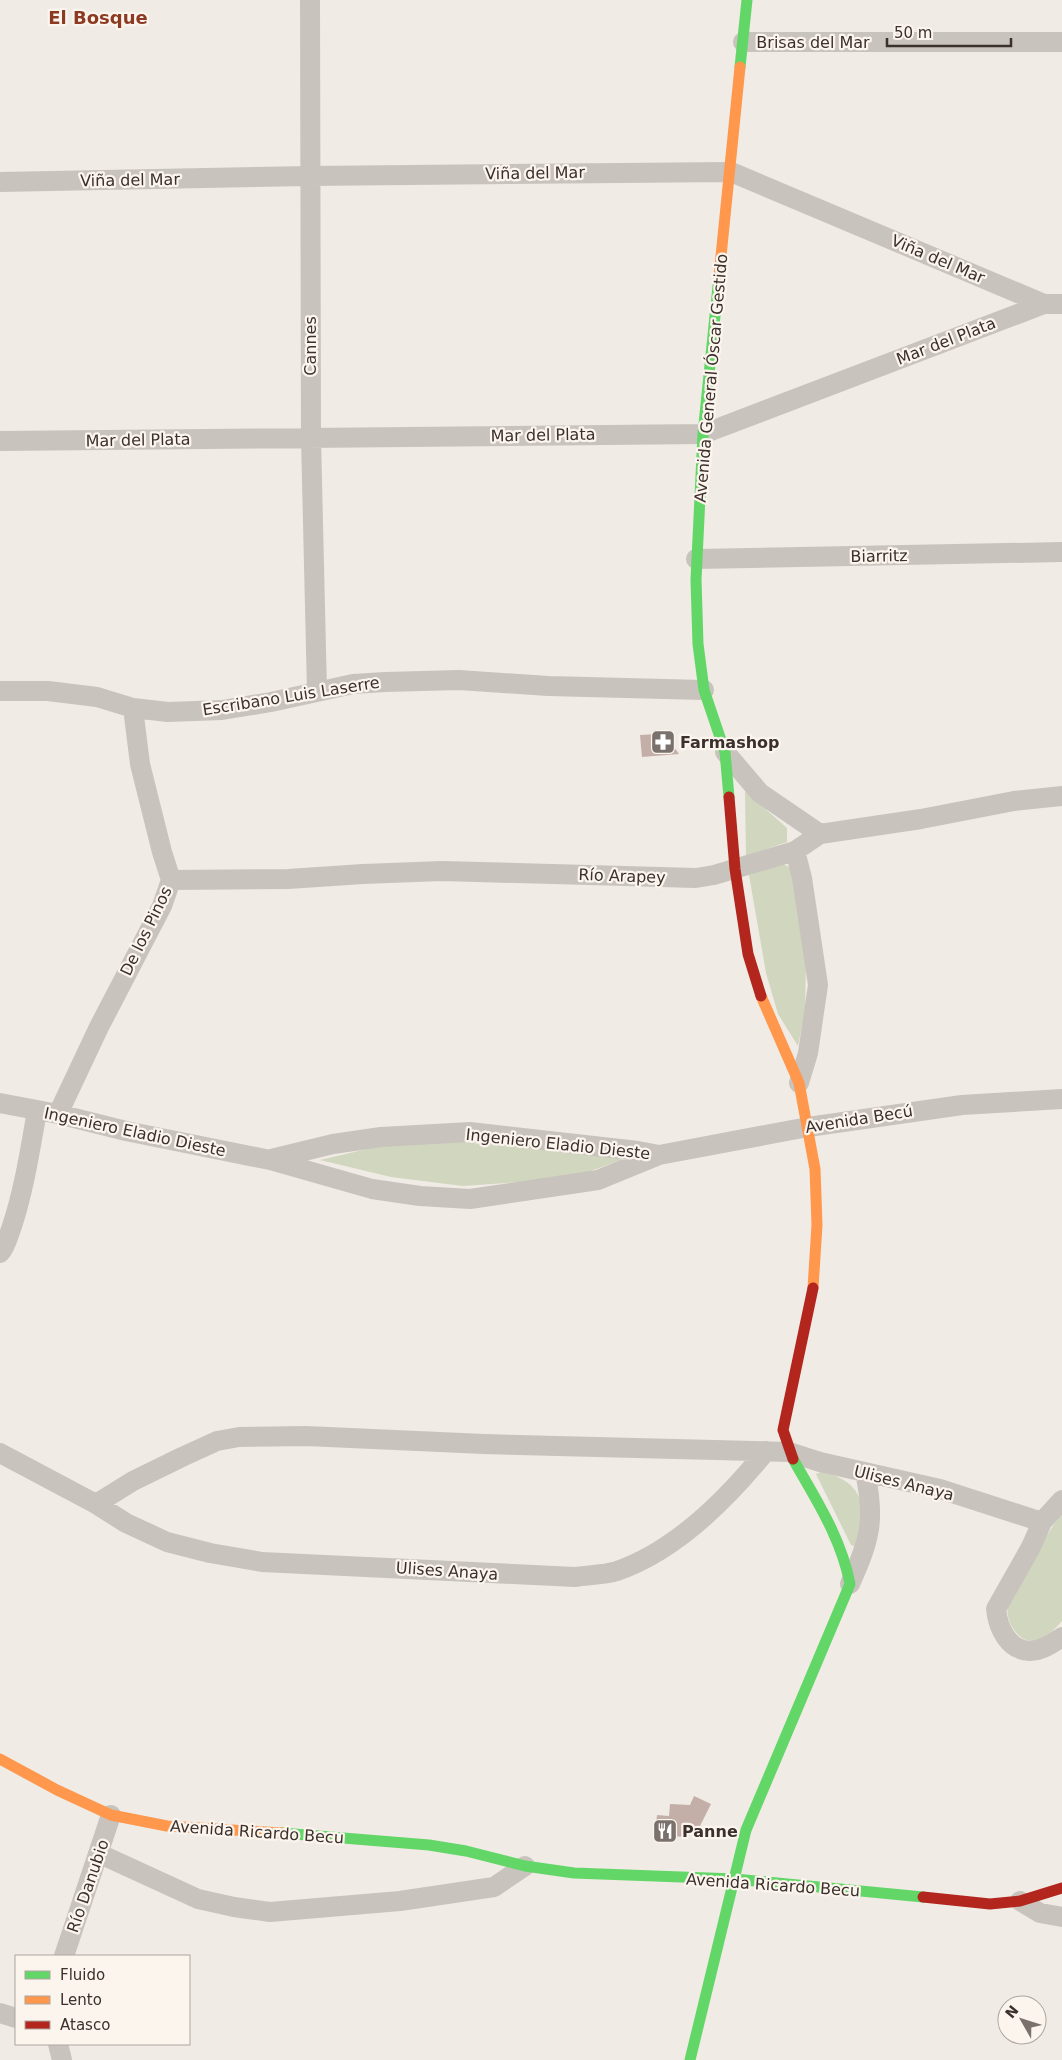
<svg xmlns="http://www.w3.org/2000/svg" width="1062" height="2060" font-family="'DejaVu Sans',sans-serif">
	<rect width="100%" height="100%" fill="#f0ebe5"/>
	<path fill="#d1d6bf" d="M745,791L787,828V842L746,856Z
		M781,862L793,870L806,961L805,1010L798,1046L778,1014L766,973L749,875Z
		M453,1141L626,1158L583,1174L519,1182L463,1186L391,1177L320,1160L380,1146Z
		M821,1472C866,1481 867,1509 856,1547L851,1545L816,1474Z
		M1062,1513V1621C1056,1628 1047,1637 1038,1640C1020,1646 1004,1621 1008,1606C1009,1600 1014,1594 1017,1589C1030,1563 1045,1536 1062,1513Z"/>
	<path fill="#c3afa7" d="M657,734L666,736L679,754L642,757L640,735Z
		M694,1796L711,1804L698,1830L693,1834L685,1837L655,1835L657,1815L669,1816L670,1804L690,1805Z"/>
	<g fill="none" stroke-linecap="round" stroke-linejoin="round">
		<path stroke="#c9c3be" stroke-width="20" d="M310,0L311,438L317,692
			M743,42H1062
			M0,182L309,176L731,172L1044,304
			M0,441L703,434L1044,304H1062
			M696,559L1062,552
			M0,691H48L97,697L133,708L168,712L222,710L271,702L353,684L385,682L459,680L548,686L704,690
			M725,752L760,793L820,834
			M795,851L802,878L818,985L808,1053L799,1083
			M171,880L288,879L363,874L442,871L696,878L714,875L795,851L820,834L921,819L1014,801L1062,796
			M0,1103L58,1114L126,1131L270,1160L372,1189L420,1196L470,1199L598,1180L659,1155L808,1127L962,1105L1062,1099
			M58,1114L99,1027L162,906L171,880L162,852L140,764L133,708
			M271,1159L333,1144L381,1137L470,1132L638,1151L659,1155
			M0,1253C6,1246 8,1237 11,1229C24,1191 30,1150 37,1111
			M0,1453L96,1504L126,1523L167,1542L210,1553L262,1562L575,1577C588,1575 604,1575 617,1571C675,1551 728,1498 766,1451
			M1062,1500L1042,1522L1031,1547L996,1609C998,1628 1008,1650 1030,1651C1042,1651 1053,1643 1062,1637
			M96,1504L133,1481L182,1457L217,1441L239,1437L306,1436L484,1444L789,1452L820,1462L940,1489L1042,1522
			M850,1584C869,1541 876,1521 865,1473
			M100,1854L198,1899L234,1907L270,1912L400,1901L494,1887L525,1866
			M1020,1901L1040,1913L1062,1917
			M64,1956L111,1815
			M0,2013L16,2018
			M58,2044L62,2060"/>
		<path stroke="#63d668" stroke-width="11" d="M740,67L747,0
			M719,276L703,434L696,580L698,644L704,690L725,752L729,797
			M282,1833L429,1845L466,1851L525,1866L574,1873L735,1879L923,1897
			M690,2060L746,1830L850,1584C841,1537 816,1500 793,1459"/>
		<path stroke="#ff974d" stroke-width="11" d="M719,276L740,67
			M761,996L799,1083L815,1169L817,1225L813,1288
			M0,1759L57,1790L111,1815L167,1826L282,1833"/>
		<path stroke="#b3261e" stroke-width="11" d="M729,797L735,869L748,954L761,996
			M793,1459L783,1430L813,1288
			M923,1897L990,1904L1020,1901L1062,1888"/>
	</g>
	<defs>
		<symbol id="pharmacy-square" viewBox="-11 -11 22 22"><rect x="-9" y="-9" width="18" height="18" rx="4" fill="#7a716c" stroke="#fbf5ee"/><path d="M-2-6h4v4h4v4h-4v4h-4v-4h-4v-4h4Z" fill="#fff"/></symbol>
		<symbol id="restaurant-square" viewBox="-11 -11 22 22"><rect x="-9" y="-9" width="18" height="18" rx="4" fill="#7a716c" stroke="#fbf5ee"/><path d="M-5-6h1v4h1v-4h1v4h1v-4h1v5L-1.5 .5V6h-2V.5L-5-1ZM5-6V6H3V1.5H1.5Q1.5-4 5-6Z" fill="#fff"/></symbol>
	</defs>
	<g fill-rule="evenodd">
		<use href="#pharmacy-square" x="649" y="728" width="28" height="28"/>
		<use href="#restaurant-square" x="651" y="1817" width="28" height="28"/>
	</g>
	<g text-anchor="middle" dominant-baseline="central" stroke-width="4.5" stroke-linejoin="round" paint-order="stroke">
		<g font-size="16" fill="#3b302b" stroke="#fbf5ee">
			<text x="813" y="42">Brisas del Mar</text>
			<text transform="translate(535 173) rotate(-1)">Viña del Mar</text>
			<text transform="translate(130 180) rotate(-1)">Viña del Mar</text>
			<text transform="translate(938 259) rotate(23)">Viña del Mar</text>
			<text transform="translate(946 341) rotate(-21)">Mar del Plata</text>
			<text transform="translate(310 346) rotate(-90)">Cannes</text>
			<text transform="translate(711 378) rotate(-85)">Avenida General Óscar Gestido</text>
			<text transform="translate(543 435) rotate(-1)">Mar del Plata</text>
			<text transform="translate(138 440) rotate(-1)">Mar del Plata</text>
			<text transform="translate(879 556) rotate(-1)">Biarritz</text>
			<text transform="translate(291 696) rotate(-9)">Escribano Luis Laserre</text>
			<text transform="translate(622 876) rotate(2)">Río Arapey</text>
			<text transform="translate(146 931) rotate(-64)">De los Pinos</text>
			<text transform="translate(859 1119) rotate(-9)">Avenida Becú</text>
			<text transform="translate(135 1132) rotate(12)">Ingeniero Eladio Dieste</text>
			<text transform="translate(558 1144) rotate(6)">Ingeniero Eladio Dieste</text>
			<text transform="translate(904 1483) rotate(14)">Ulises Anaya</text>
			<text transform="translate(447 1571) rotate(4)">Ulises Anaya</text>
			<text transform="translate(257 1832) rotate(4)">Avenida Ricardo Becu</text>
			<text transform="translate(773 1885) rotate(4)">Avenida Ricardo Becu</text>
			<text transform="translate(88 1886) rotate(-71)">Río Danubio</text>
		</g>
		<g font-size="16" font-weight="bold" fill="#3b302b" stroke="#fbf5ee" text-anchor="start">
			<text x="680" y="742">Farmashop</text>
			<text x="682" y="1831">Panne</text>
		</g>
		<g font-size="18" font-weight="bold" fill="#8c3b22" stroke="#fbf5ee">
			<text x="98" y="17">El Bosque</text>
		</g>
	</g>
	<rect x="15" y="1955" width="175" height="90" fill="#fbf5ee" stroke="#aea6a0"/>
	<rect x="25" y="1971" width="25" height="8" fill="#63d668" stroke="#aea6a0"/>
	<text x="60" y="1980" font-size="15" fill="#3b302b">Fluido</text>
	<rect x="25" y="1996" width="25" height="8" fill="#ff974d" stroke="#aea6a0"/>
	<text x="60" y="2005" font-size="15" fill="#3b302b">Lento</text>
	<rect x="25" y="2021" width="25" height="8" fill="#b3261e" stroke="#aea6a0"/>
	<text x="60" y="2030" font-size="15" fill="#3b302b">Atasco</text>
	<g transform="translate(1022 2020) rotate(309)"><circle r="24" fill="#fbf5ee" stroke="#aea6a0"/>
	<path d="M0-4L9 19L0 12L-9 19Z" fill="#7a716c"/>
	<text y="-8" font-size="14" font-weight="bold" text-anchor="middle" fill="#3b302b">N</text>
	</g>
	<path d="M887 38v8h124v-8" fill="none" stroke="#3b302b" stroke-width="2.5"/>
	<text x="894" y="38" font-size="15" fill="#3b302b" stroke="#fbf5ee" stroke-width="4" paint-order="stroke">50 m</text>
</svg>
